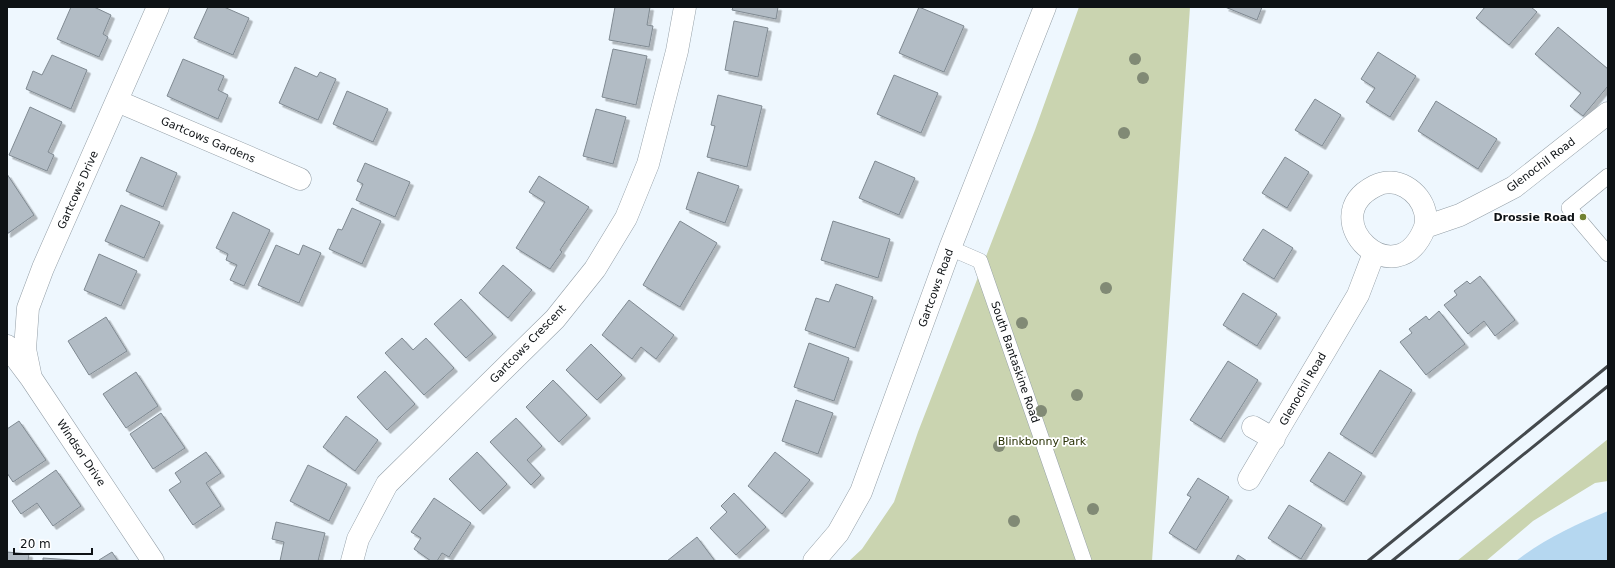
<svg xmlns="http://www.w3.org/2000/svg" width="1615" height="568" font-family="'DejaVu Sans',sans-serif">
	<defs>
		<filter id="shadow"><feDropShadow dx="3.5" dy="3.5" stdDeviation="0" flood-color="#0004"/></filter>
	</defs>
	<rect width="100%" height="100%" fill="#eef7fe"/>
	<path fill="#cad4b0" d="M1079,7H1190L1152,561H849L862,549L894,502L918,432L1035,130Z
		M1608,439V481L1595,483L1533,521L1486,561H1457Z"/>
	<path fill="#b5d7f0" d="M1608,511V561H1516C1544,539 1575,525 1608,511Z"/>
	<path fill="#b2bcc5" stroke="#7f8991" filter="url(#shadow)" d="M71,7H94L111,15L103,34L108,37L99,57L57,39Z
		M208,7H224L249,18L233,55L194,38Z
		M615,7H650L647,25L653,26L649,47L609,40Z
		M733,7H778L776,19L732,10Z
		M919,7L964,26L944,72L899,53Z
		M1225,7H1262L1257,20Z
		M1485,7H1531L1537,12L1509,45L1476,18Z
		M734,21L768,28L758,77L725,70Z
		M1558,27L1608,69V86L1583,116L1570,106L1581,93L1535,54Z
		M613,49L647,56L636,105L602,97Z
		M1378,52L1416,76L1390,117L1366,102L1375,88L1361,79Z
		M52,55L87,70L71,109L26,89L33,71L42,75Z
		M183,59L224,76L218,90L228,95L218,119L167,96Z
		M295,67L317,77L320,72L336,79L318,120L279,103Z
		M894,75L938,93L921,133L877,114Z
		M347,91L388,109L373,142L333,124Z
		M718,95L762,106L747,167L707,157L715,126L711,125Z
		M1315,99L1341,115L1322,146L1295,130Z
		M1436,101L1497,139L1478,169L1418,131Z
		M30,107L62,122L48,152L54,155L47,171L9,155Z
		M596,109L626,117L613,164L583,156Z
		M141,157L177,173L163,207L126,191Z
		M1285,157L1309,172L1287,208L1262,193Z
		M875,161L915,178L899,215L859,198Z
		M365,163L410,182L395,217L356,200L363,184L357,181Z
		M698,172L739,186L725,223L686,209Z
		M7,174L34,215L7,234Z
		M539,176L589,207L560,250L562,252L550,269L516,248L545,202L529,192Z
		M121,205L160,222L144,258L105,241Z
		M352,208L381,221L362,264L329,249L338,229L342,230Z
		M233,212L270,230L244,286L230,280L237,265L226,260L228,254L216,248Z
		M680,221L717,243L680,307L643,285Z
		M833,221L890,239L878,278L821,260Z
		M1263,229L1293,248L1274,279L1243,260Z
		M276,245L299,255L303,245L321,253L299,303L258,285Z
		M99,254L137,271L121,306L84,290Z
		M503,265L532,290L508,318L479,293Z
		M1480,276L1515,320L1495,336L1484,321L1468,334L1444,305L1457,295L1454,291L1467,281L1470,284Z
		M836,284L873,297L855,348L805,330L816,298L829,302Z
		M1243,293L1277,314L1257,346L1223,325Z
		M461,299L493,334L466,358L434,324Z
		M629,300L674,335L656,359L641,347L632,359L602,335Z
		M1439,311L1465,344L1426,375L1400,342L1412,333L1409,329L1426,316L1429,320Z
		M106,317L127,351L89,375L68,341Z
		M402,338L413,350L426,338L454,368L424,395L385,353Z
		M809,343L849,358L834,401L794,387Z
		M591,344L622,375L597,400L566,370Z
		M1228,361L1258,380L1221,439L1190,420Z
		M1380,370L1412,390L1372,454L1340,434Z
		M385,371L415,404L387,430L357,397Z
		M136,372L158,406L126,428L103,394Z
		M553,380L587,415L559,442L526,407Z
		M796,400L833,413L818,454L782,441Z
		M161,413L185,448L153,469L130,434Z
		M346,416L378,440L355,471L323,447Z
		M516,418L542,446L527,460L541,475L531,485L490,442Z
		M19,421L46,460L13,482L7,473V429Z
		M206,452L221,473L206,483L221,506L193,525L169,490L181,482L175,473Z
		M477,452L507,484L480,511L449,479Z
		M775,452L810,480L782,514L748,486Z
		M1329,452L1362,473L1344,502L1310,481Z
		M308,465L347,484L329,521L290,501Z
		M56,470L81,506L53,526L37,503L21,514L12,501Z
		M1198,478L1229,497L1196,550L1169,533L1191,497L1187,495Z
		M734,493L766,527L736,555L710,528L727,512L721,506Z
		M434,498L471,523L449,557L442,553L437,561H431L414,549L421,538L411,532Z
		M1289,505L1322,525L1301,559L1268,538Z
		M276,522L325,533L318,561H280L284,542L272,539Z
		M697,537L715,561H667Z
		M7,552L29,554L28,561H7Z
		M112,552L118,561H99V560Z
		M1238,555L1247,561H1235Z
		M43,558L88,561H43Z"/>
	<g fill="none" stroke-linecap="round" stroke-linejoin="round">
		<defs>
			<path id="service" d="M1608,176L1569,208L1608,254
				M950,248L980,261L1084,561"/>
			<path id="minor" d="M117,101L300,179
				M1425,227C1426,222 1426,216 1425,212C1420,191 1396,175 1375,186C1312,218 1397,300 1425,227L1460,215L1514,187L1608,113
				M7,346L31,378L153,561
				M31,378L25,349L28,308L43,268L158,7
				M1253,427L1274,439
				M1249,479L1358,295L1374,253
				M352,561L358,539L387,484L555,319L595,269L626,218L648,164L677,51L685,7"/>
			<path id="tertiary" d="M814,561L838,533L861,492L950,248L1045,7"/>
		</defs>
		<use href="#service" stroke="#949fa7" stroke-width="16"/>
		<use href="#minor" stroke="#949fa7" stroke-width="23"/>
		<use href="#tertiary" stroke="#949fa7" stroke-width="23"/>
		<use href="#service" stroke="#fff" stroke-width="15"/>
		<use href="#minor" stroke="#fff" stroke-width="22"/>
		<use href="#tertiary" stroke="#fff" stroke-width="22"/>
		<path stroke="#44494d" stroke-width="3" d="M1368,561L1608,366
			M1392,561L1608,386"/>
	</g>
	<g fill="#818a75">
		<circle cx="1135" cy="59" r="6"/>
		<circle cx="1143" cy="78" r="6"/>
		<circle cx="1124" cy="133" r="6"/>
		<circle cx="1106" cy="288" r="6"/>
		<circle cx="1022" cy="323" r="6"/>
		<circle cx="1077" cy="395" r="6"/>
		<circle cx="1041" cy="411" r="6"/>
		<circle cx="999" cy="446" r="6"/>
		<circle cx="1093" cy="509" r="6"/>
		<circle cx="1014" cy="521" r="6"/>
	</g>
	<circle fill="#718232" stroke="#fff" stroke-width="1.5" cx="1583" cy="217" r="4"/>
	<g text-anchor="middle" dominant-baseline="central" stroke-width="3.5" stroke-linejoin="round" paint-order="stroke">
		<g font-size="11" fill="#0e1215" stroke="#fff">
			<text transform="translate(208 140) rotate(23)">Gartcows Gardens</text>
			<text transform="translate(1541 165) rotate(-37)">Glenochil Road</text>
			<text transform="translate(78 190) rotate(-66)">Gartcows Drive</text>
			<text transform="translate(936 288) rotate(-70)">Gartcows Road</text>
			<text transform="translate(528 344) rotate(-46)">Gartcows Crescent</text>
			<text transform="translate(1015 362) rotate(71)">South Bantaskine Road</text>
			<text transform="translate(1303 389) rotate(-60)">Glenochil Road</text>
			<text transform="translate(81 453) rotate(56)">Windsor Drive</text>
		</g>
		<g font-size="11" font-weight="bold" fill="#0e1215" stroke="#fff" text-anchor="end">
			<text x="1575" y="217">Drossie Road</text>
		</g>
		<g font-size="11" fill="#283105" stroke="#fff">
			<text x="1042" y="441">Blinkbonny Park</text>
		</g>
	</g>
	<rect width="1615" height="568" fill="none" stroke="#0e1215" stroke-width="16"/>
	<path d="M14 548v6h78v-6" fill="none" stroke="#0e1215" stroke-width="2"/>
	<text x="20" y="548" font-size="12" fill="#0e1215" stroke="#ffffff" stroke-width="3" paint-order="stroke">20 m</text>
</svg>
